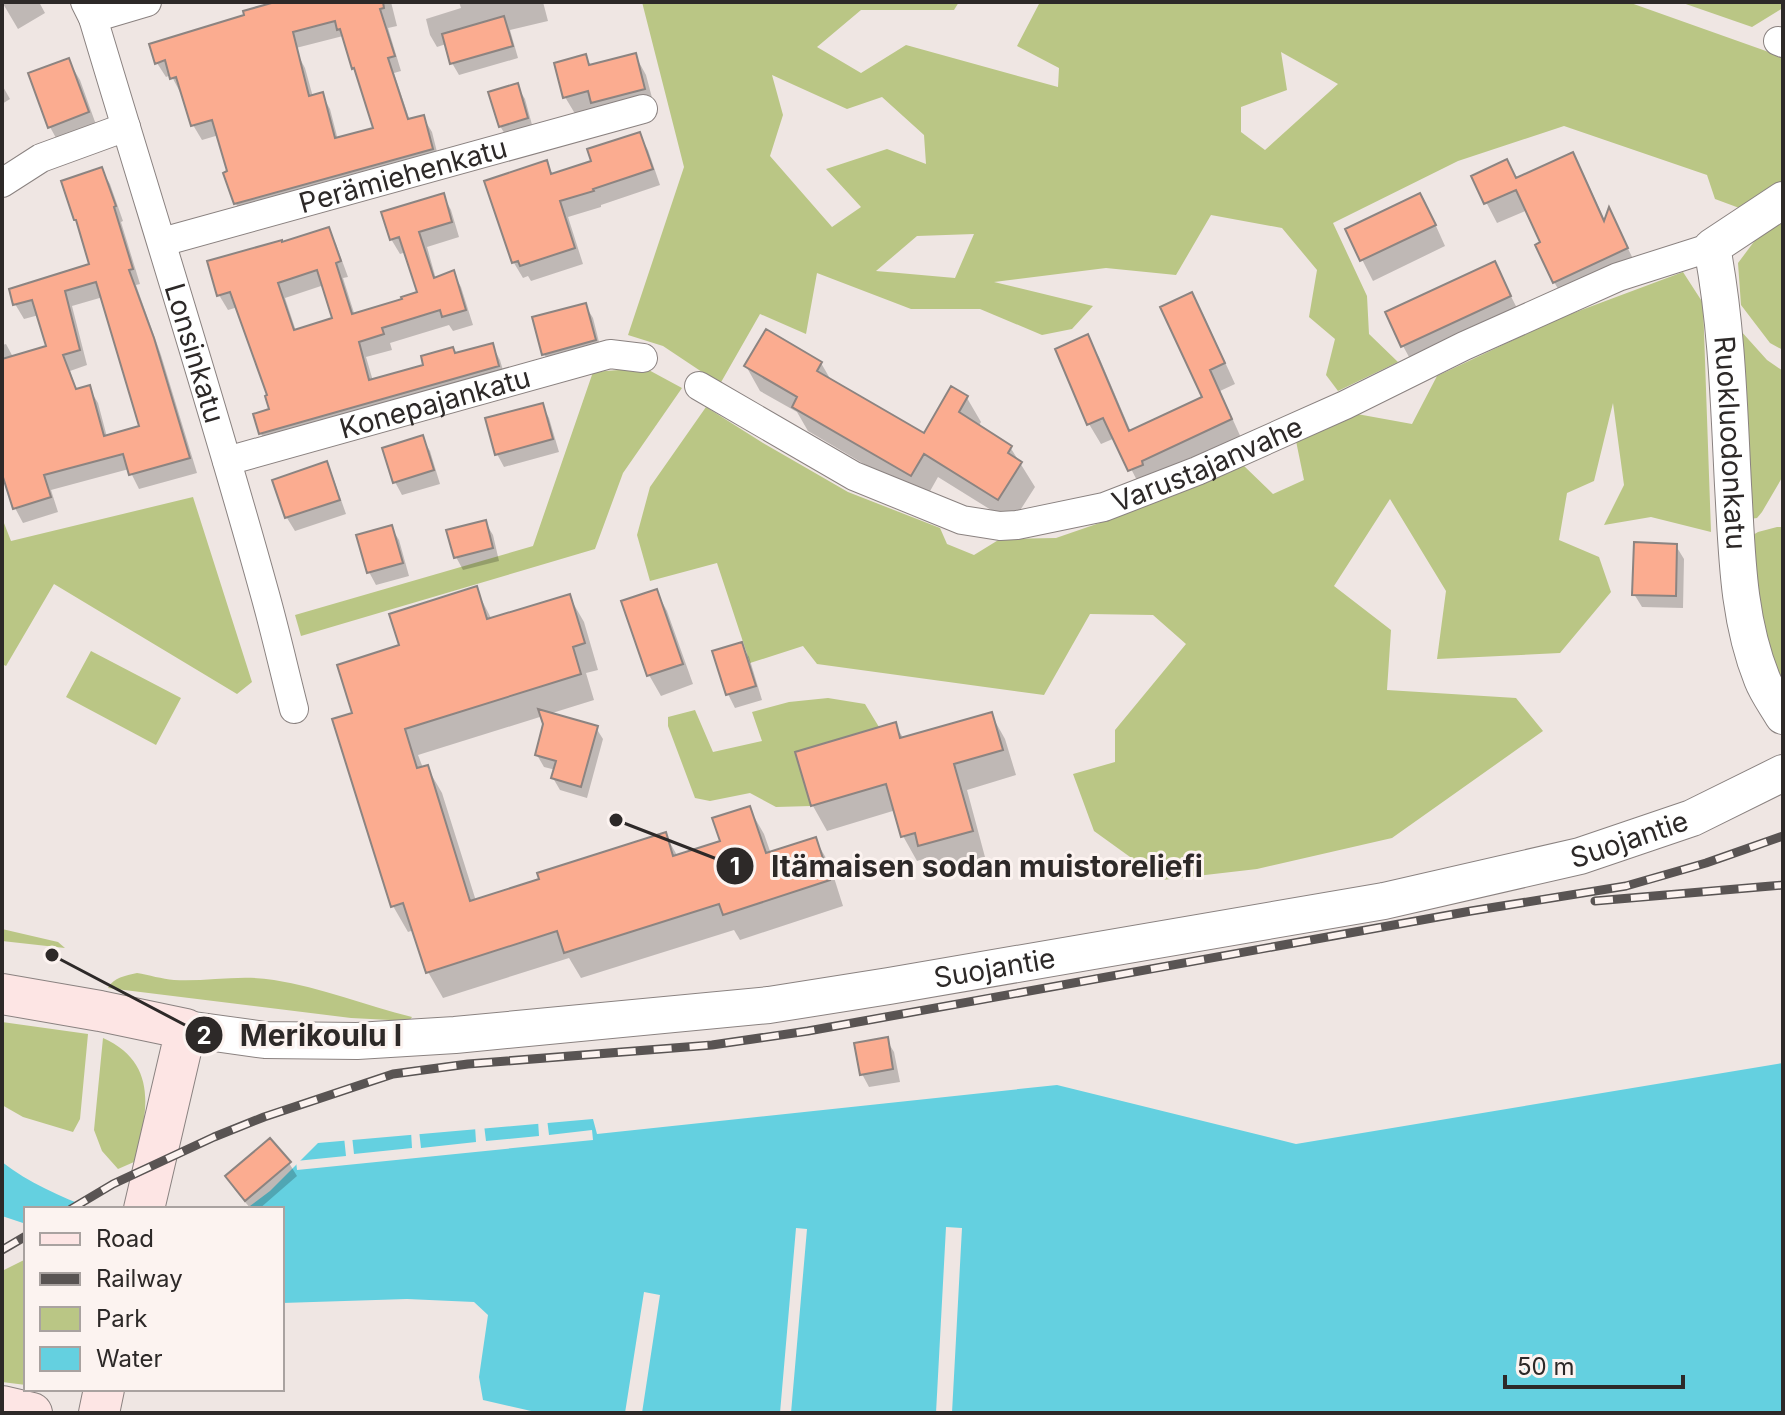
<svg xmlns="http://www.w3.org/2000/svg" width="1785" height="1415" font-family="Inter,sans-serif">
	<rect width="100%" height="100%" fill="#efe6e3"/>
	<path fill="#bac685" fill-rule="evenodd" d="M642,2H959L954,10H861L817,47L861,73L906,45L1058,87L1059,68L1017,46L1040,2H1628L1783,57V186L1742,209L1715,199L1707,175L1564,126L1458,161L1333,223L1367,296L1369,334L1398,362L1338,391L1326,375L1335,339L1309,317L1317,270L1282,228L1211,215L1176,275L1106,268L994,282L1093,306L1072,329L1042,335L980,309H911L817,273L806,334L760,314L720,384L663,346L628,335L684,167ZM1281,52L1338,84L1265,150L1241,132V107L1287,90ZM772,75L847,109L882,97L924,135L926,164L887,149L826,169L861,207L832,227L770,156L783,115ZM974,234L955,278L876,271L917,236Z
		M1680,2H1783V8L1752,27Z
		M1783,222V350L1770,343L1741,305L1738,263L1759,235Z
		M1683,272L1703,303L1711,532L1651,517L1604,525L1624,485L1613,403L1594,481L1567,493L1559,540L1599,557L1611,592L1560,653L1437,659L1446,591L1390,499L1334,586L1391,630L1387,690L1516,698L1543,731L1392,838L1257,869L1162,880L1094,831L1073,774L1115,762V730L1186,644L1153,615L1090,614L1044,695L817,664L803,646L750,663L717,563L650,581L637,535L650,487L706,407L763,443L848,492L940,528L947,544L974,555L1000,539L1056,538L1114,518L1243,465L1273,494L1304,480L1296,441L1357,414L1412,424L1437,376L1560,318Z
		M1740,330L1767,360L1783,371V476L1762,512L1757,518L1750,519Z
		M645,368L682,388L623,473L595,549L301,636L295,615L533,546L593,372Z
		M193,497L252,682L237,694L54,584L6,666L2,664V518L11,541Z
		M1777,527H1783V696L1748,620V538L1758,532Z
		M91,651L181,698L156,745L66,697Z
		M828,698L865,704L879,727L795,752L811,806L776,807L750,793L710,801L695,798L668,726V717L695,710L713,752L762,741L752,712L789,702Z
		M2,929L58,942L65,948L2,941Z
		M137,973C149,975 162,979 174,980C207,982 240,974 274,980C321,987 366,1006 412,1017L409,1021L351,1018L108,988C114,977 125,976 137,973Z
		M2,1022L88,1034L80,1119L73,1132L23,1117L2,1105Z
		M103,1038C159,1063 148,1113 134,1162L118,1169L102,1151L94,1130Z
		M26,1259V1385L2,1382V1271Z"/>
	<path fill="#64d0e0" d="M1783,1063V1413H540L483,1400L479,1377L488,1315L474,1302L407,1299L282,1303V1209H246L270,1191L318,1143L593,1119L597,1134L1057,1085L1296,1144Z
		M2,1162C29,1183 60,1196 92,1209H26V1224L2,1216Z"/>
	<path fill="#efe6e3" d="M547,1119L549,1135L592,1130L593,1140L297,1170L296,1161L346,1156L344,1137L352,1136L354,1154L412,1148L411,1131L419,1130L421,1148L476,1142L475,1126L484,1125L486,1141L539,1136L538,1120Z
		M946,1227L962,1228L952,1413H936Z
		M796,1228L807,1229L791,1413H780Z
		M644,1292L660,1295L642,1413H625Z"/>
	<path fill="#0003" fill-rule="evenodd" d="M2,2H39L45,13L18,29Z
		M284,2H391L397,26L388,28L401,71L394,73L410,121L423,117L432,132L440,164L244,218L236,204L226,174L230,173L219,135L202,140L193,125L183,92H180L171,75L166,77L157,63L152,46L297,53L305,68L313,97L322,95L330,109L338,140L376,130L359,77L354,68L343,36L292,49Z
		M459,2H543L548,21L510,30L518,58L459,75L452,63L446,44L437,47L430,35L426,19L461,8Z
		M635,55L646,75L655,109L577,117L565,97L585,57L591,66Z
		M68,60L80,80L99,133L61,147L50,127Z
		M2,85L10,99L2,104Z
		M517,86L525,99L534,132L508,139L500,126Z
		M639,134L648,150L660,185L601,205V207L568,217L583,264L531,281L528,276L523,278L514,263L486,182L546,162L553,175L593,162Z
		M1572,154L1584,175L1606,223L1610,212L1638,269L1566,302L1554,282L1543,243L1528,210L1497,223L1473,177L1507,161L1517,180Z
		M101,169L110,184L123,221L121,222L140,284L136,285L161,355L197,473L139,489L129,469L51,490L58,512L23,523L15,508L2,458V345L6,344L13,357L49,347L39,315L24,319L15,304L92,265ZM103,297L141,428L107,437L98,403L89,388L77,391L70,371L87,365L72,306Z
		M443,195L451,210L459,237L427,247L436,279L453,272L461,287L473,325L453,331L449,325L390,343L392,350L366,357L373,381L492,345L500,360L506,381L270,449L261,434L256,415L271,411L268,397L238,307L228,310L219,295L282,244L328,229L336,244L348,277L343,278L355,316L420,293L406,252L400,254L391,239ZM324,285L335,320L296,331L285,298Z
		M1431,215L1445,246L1373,281L1347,230Z
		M1494,263L1521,316L1414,366L1403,346Z
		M1191,294L1203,314L1235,384L1220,391L1242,440L1142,490L1115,438L1101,444L1089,424L1057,350L1087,337L1099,357L1131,432L1205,398Z
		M585,305L593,318L602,354L552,368L544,354L535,318Z
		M821,363L832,382L924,436L967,398L981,422L978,427L1010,447L1035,487L1012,523L938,477L925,500L808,431L797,412L760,391L746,366Z
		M542,405L549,418L559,452L504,467L497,454Z
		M422,438L430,451L440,484L402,495L395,482Z
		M326,464L333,477L346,514L295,531L287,518L274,481Z
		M485,522L493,535L499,561L463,570L456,557Z
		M391,527L399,540L409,576L376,585L369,572Z
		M1676,546L1684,559L1683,608L1642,607L1634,594Z
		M476,589L492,620L569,596L584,622L598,670L586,673L594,700L549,714L596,728L603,739L587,798L560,790L553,778L556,770L544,767L537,755L545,724L543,716L418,755L423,768L427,767L442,793L476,901L541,880L665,834L678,857L722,842L749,808L764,834L771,854L815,839L830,865L843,906L740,940L734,930L581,978L569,958L443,998L428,972L414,930L408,932L393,906L355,714L401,646Z
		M656,591L667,611L693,684L661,696L649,675L624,603Z
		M741,644L749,657L762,700L735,708L728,694Z
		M991,714L1005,739L1016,775L967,790L985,857L935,871L927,858L917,861L903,836L896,810L827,831L813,806L797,753L895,725L904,739Z
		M886,1039L894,1052L900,1082L869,1087L862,1074Z
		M289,1163L297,1176L259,1209H251L235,1190L227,1177Z"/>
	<path fill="#fbac90" stroke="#8c8481" stroke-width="2" fill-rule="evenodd" d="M275,2H383L384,8L380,9L395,56L388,58L408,119L424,115L433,149L234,204L223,173L227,171L212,120L191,126L176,77L170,79L165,60L155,64L149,44L244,15L243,11ZM335,21L337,30L340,29L352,69L354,68L373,128L335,138L323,92L309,96L293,32Z
		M504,16L513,46L450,64L442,34Z
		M636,53L645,89L591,103L588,91L563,98L554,63L586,54L589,65Z
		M69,58L89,112L48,128L28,73Z
		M518,83L528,118L499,127L488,92Z
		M640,132L653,169L593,189L594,191L560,201L575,248L520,266L518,261L512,263L484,181L547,160L551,174L591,161L587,149Z
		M1573,152L1604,221L1609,207L1628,248L1553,283L1535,245L1540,242L1516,190L1484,204L1471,176L1507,159L1516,178Z
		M102,167L116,206L114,207L133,269L129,270L154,338L190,458L129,475L123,454L44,475L51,497L13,509L2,474V359L46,346L32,300L13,305L9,289L89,264L76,220H74L61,181ZM96,282L139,426L104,436L90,385L76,389L63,355L80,350L65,291Z
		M444,193L452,222L419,232L434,278L454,270L466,310L442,317L440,310L382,328L384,334L359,342L369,380L423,365L421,356L453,347L455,353L493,343L499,366L259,434L253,414L269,409L265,396L267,395L230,292L217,296L207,261L282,240V242L329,227L341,261L336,263L352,314L402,299L401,297L417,292L399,237L390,240L381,212ZM317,270L332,318L294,330L278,283Z
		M1420,193L1436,225L1360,261L1345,229Z
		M1495,261L1511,296L1401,347L1385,312Z
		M1192,292L1225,363L1210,370L1232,419L1142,461L1143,465L1128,471L1103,418L1087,425L1055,349L1088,334L1129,431L1202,397L1160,307Z
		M586,303L596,340L542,355L532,317Z
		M766,329L822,362L817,371L924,433L951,386L968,396L959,412L1012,446L1008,453L1022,462L998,500L924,454L911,476L792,407L797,397L744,366Z
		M543,403L553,439L495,455L485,418Z
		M423,435L434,470L393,483L382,448Z
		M327,461L340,500L285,518L272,480Z
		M486,520L493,548L454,558L446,530Z
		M392,525L403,563L367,573L356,535Z
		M1634,542L1677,544L1676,596L1632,595Z
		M477,586L487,619L570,594L585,643L573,647L581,674L405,729L417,768L428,765L470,901L539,879L537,873L666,832L673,856L720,841L712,818L750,806L766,853L816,837L830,880L723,915L719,904L564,953L557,931L426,973L403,903L391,907L332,719L352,713L337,665L399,645L389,614Z
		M657,589L683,664L647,676L621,601Z
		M742,642L756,686L726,695L712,651Z
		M538,709L598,726L581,787L551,778L556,761L535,755L543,724Z
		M992,712L1003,750L954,764L973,831L918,846L915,833L901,837L886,784L811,806L795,752L896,722L900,738Z
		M888,1037L893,1069L860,1075L854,1043Z
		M270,1138L291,1162L245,1201L225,1176Z"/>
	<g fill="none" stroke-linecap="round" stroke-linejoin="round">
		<defs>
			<g id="minor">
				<path id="s1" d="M85,2L93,18C150,209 211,399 264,591C275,630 284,670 294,709"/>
				<path d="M93,18L147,2"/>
				<path d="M1778,41L1783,43"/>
				<path d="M2,183L41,158L126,127"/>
				<path id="s2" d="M162,242L643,109"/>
				<path id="s3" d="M699,386L854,476L962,520L1000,526L1017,525L1104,507L1197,471L1345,405L1464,346L1618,277L1712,247"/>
				<path id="s4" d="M227,461L610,354L643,358"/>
			</g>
			<g id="tertiary">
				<path id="s5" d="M1783,200L1712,247C1727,326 1729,406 1733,485C1737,550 1737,617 1762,679C1767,692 1776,704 1783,716"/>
				<path id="s6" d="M186,1029L265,1040L357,1041L455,1035L769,1005L889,986L1384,901L1580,856L1692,818L1783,773"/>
			</g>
			<path id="secondary" d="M2,994L100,1011L186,1029L144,1209
				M2,1406L32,1413
				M99,1413L104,1389"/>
		</defs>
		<use href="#minor" stroke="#8a8280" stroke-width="30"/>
		<use href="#tertiary" stroke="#8a8280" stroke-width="38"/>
		<use href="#secondary" stroke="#8a8280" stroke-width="42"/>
		<use href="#minor" stroke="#fff" stroke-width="28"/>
		<use href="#tertiary" stroke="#fff" stroke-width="36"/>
		<use href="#secondary" stroke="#fde5e4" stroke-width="40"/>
		<defs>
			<path id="rail" d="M1595,901L1783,885
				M71,1209L113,1184L214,1137L264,1117L393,1074L468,1064L712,1045L808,1031L1471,911L1626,886L1706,863L1783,836
				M2,1250L26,1236"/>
		</defs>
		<use href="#rail" stroke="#595453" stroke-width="9"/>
		<use href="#rail" stroke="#fcf3f0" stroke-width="6" stroke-dasharray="18" stroke-linecap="butt"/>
	</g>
	<g text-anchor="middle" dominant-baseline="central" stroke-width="6" stroke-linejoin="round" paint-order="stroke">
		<g font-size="28" fill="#2d2928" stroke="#fcf3f0">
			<text stroke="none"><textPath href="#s2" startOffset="250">Perämiehenkatu</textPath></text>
			<text stroke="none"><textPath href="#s1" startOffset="368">Lonsinkatu</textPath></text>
			<text stroke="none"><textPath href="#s4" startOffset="216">Konepajankatu</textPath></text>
			<text stroke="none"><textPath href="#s5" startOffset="282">Ruokluodonkatu</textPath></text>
			<text stroke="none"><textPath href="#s3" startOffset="552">Varustajanvahe</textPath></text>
			<text stroke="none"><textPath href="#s6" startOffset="1462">Suojantie</textPath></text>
			<text stroke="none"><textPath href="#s6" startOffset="814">Suojantie</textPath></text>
		</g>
	</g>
	<path fill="none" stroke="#2d2928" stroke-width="3" d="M616 820L735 866M52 955L204 1035"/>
	<g fill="#2d2928" stroke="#fcf3f0" stroke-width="3">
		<circle cx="616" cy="820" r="8"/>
		<circle cx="52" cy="955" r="8"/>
		<circle cx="735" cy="866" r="20"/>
		<circle cx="204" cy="1035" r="20"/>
	</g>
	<g font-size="24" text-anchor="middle" font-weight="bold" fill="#fff">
		<text x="735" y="875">1</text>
		<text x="204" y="1044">2</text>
	</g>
	<g font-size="30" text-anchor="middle" font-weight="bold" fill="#2d2928" stroke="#fcf3f0" stroke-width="6" stroke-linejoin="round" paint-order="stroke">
		<text x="987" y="877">Itämaisen sodan muistoreliefi</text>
		<text x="321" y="1046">Merikoulu I</text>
	</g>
	<rect width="1785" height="1415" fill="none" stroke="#2d2928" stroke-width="8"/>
	<rect x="24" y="1207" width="260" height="184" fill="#fcf3f0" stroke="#a9a2a0" stroke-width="2"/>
	<rect x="40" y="1233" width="40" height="12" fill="#fde5e4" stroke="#a9a2a0" stroke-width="2"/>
	<text x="96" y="1247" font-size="24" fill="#2d2928">Road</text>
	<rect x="40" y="1273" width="40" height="12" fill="#595453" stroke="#a9a2a0" stroke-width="2"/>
	<text x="96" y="1287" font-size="24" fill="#2d2928">Railway</text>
	<rect x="40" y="1307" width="40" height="24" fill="#bac685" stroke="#a9a2a0" stroke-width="2"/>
	<text x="96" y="1327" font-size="24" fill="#2d2928">Park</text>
	<rect x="40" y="1347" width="40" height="24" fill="#64d0e0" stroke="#a9a2a0" stroke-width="2"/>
	<text x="96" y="1367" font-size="24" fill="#2d2928">Water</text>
	<path d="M1505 1375v12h178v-12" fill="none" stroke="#2d2928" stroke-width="4"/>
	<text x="1517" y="1375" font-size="24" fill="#2d2928" stroke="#fcf3f0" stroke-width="6" paint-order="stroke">50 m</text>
</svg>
